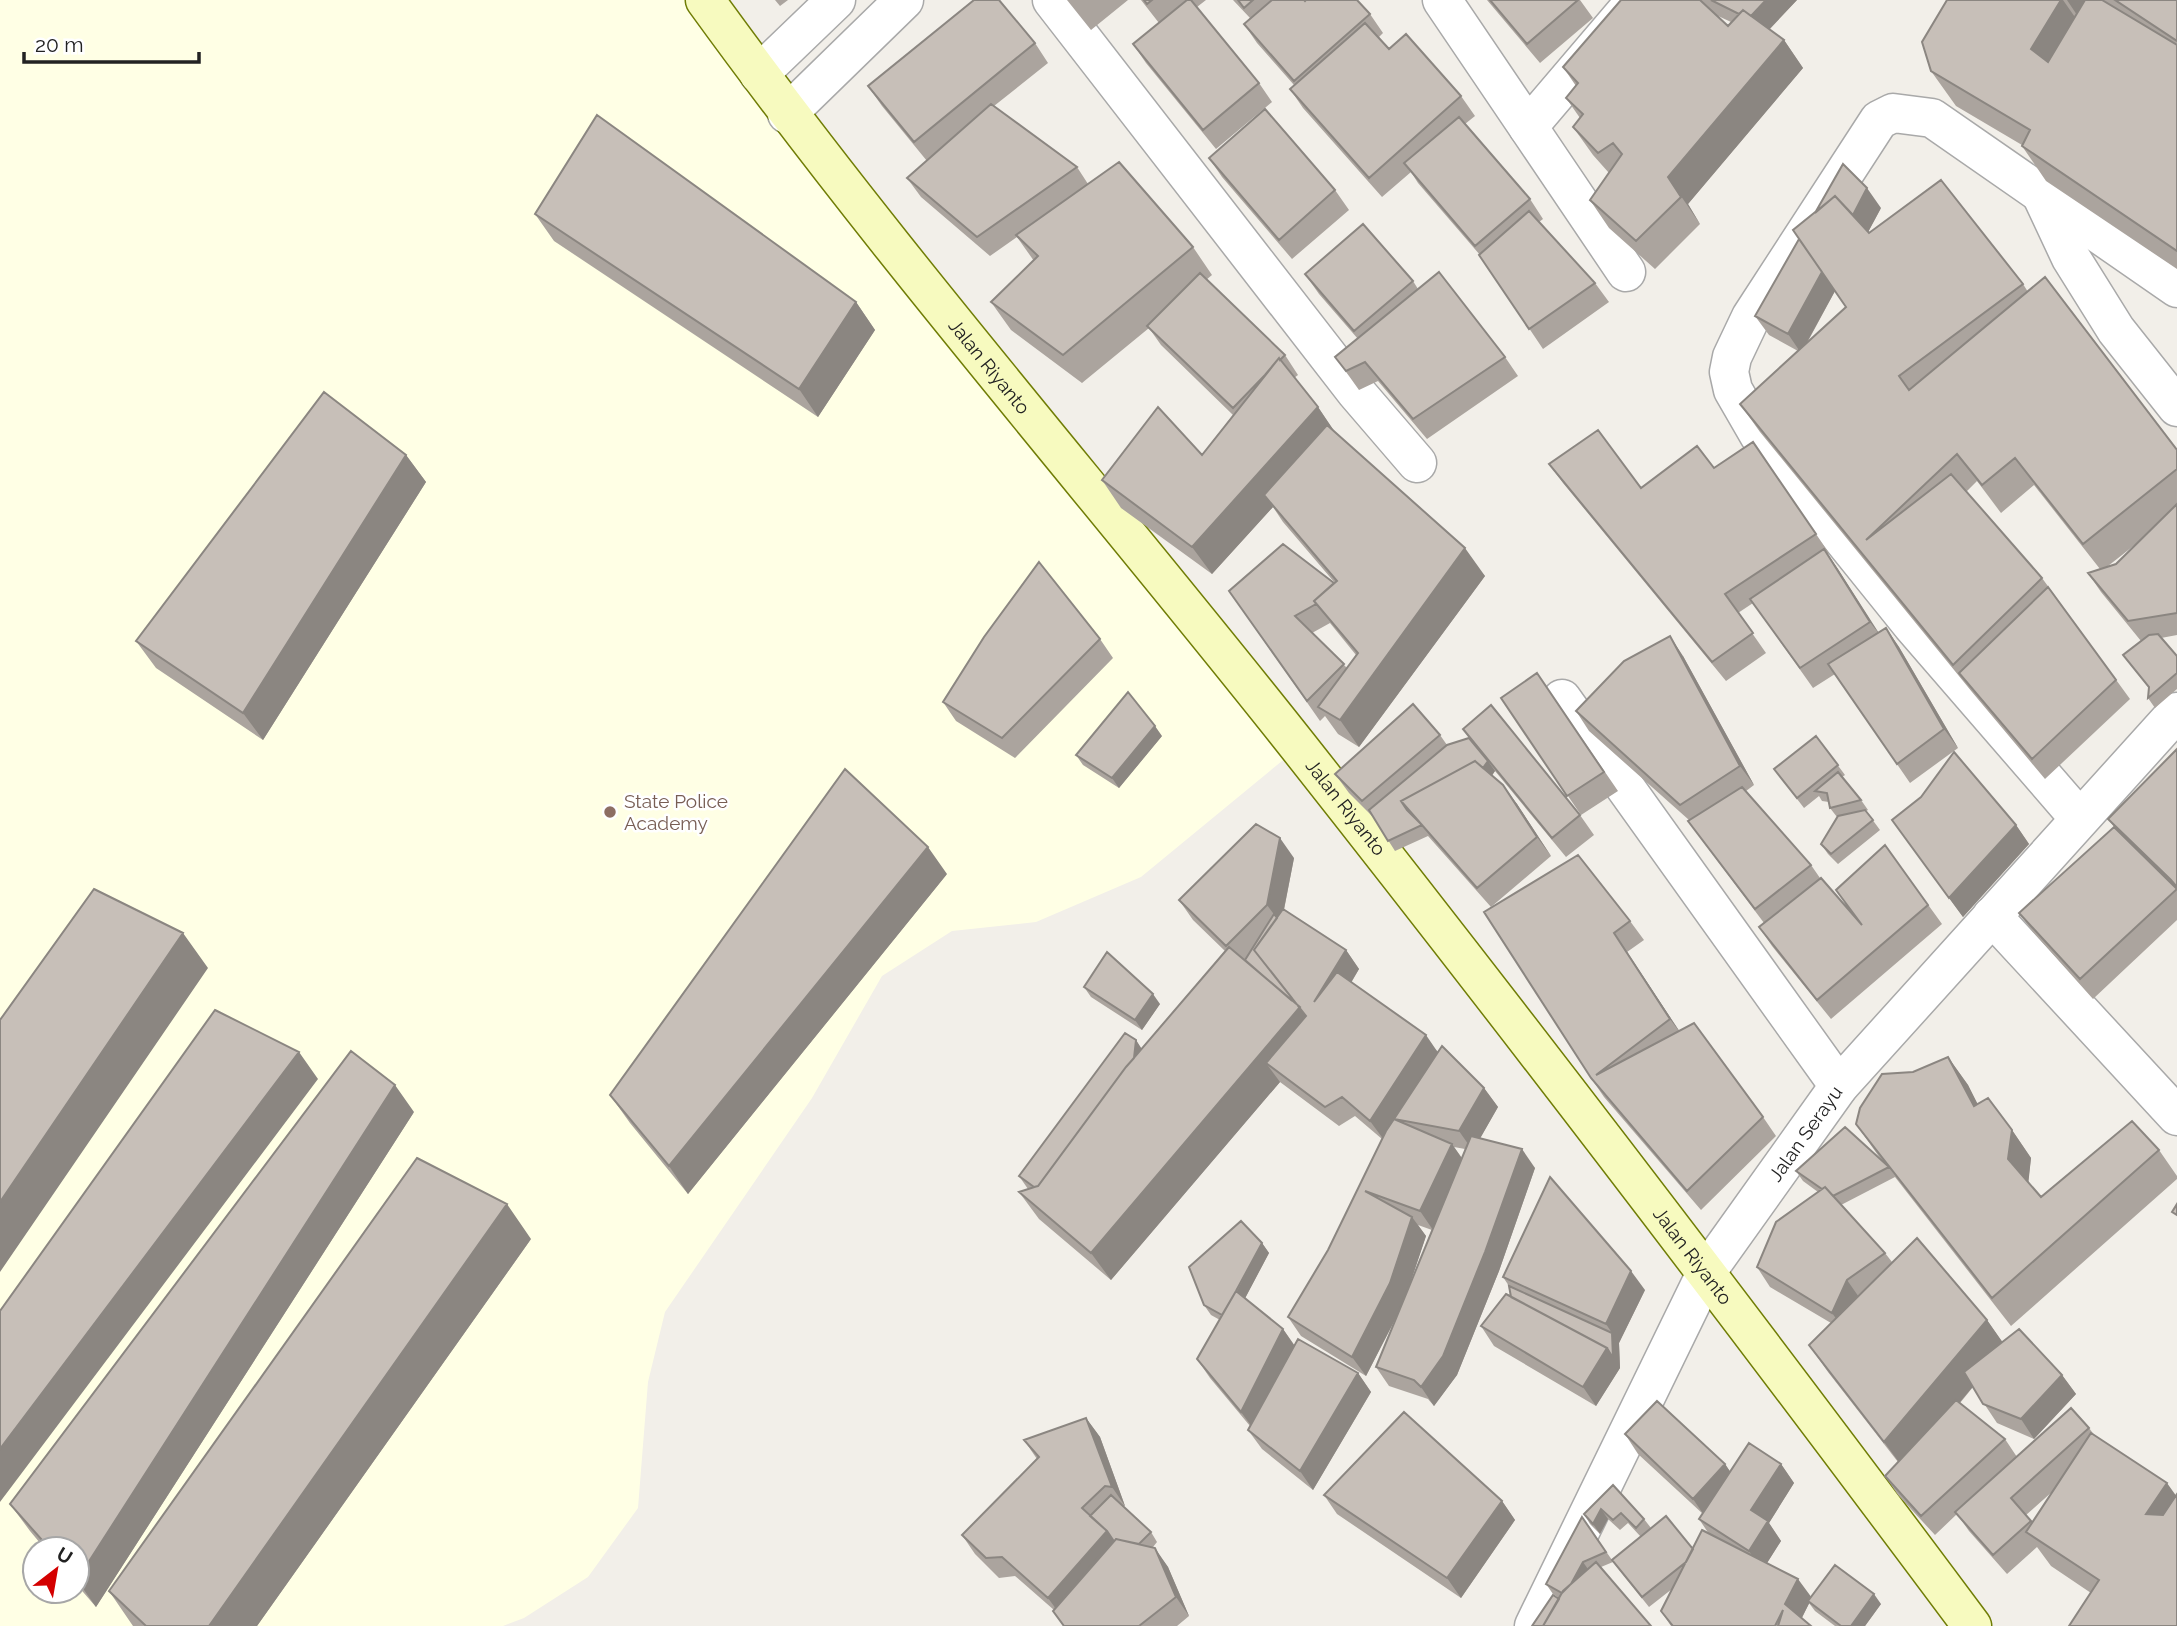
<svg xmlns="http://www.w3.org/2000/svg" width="2177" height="1626" font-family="Raleway,sans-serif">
	<rect width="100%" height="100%" fill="#f2efe9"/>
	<path fill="#ffffe5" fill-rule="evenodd" d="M0,0H705L1299,747L1141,877L1036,922L952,931L882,976L812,1098L665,1312L648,1382L638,1508L588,1577L524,1618L503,1626H0ZM35,1549H77V1591H35Z"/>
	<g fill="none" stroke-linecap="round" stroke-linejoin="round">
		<defs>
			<g id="street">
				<path d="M1052,0L1356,392L1417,463"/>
				<path d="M1442,0L1528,127L1636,0"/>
				<path d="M759,74L836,0"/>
				<path d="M787,114L904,0"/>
				<path d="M1528,127L1626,272"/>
				<path d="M2041,194L2071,258L2116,330L2177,407"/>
				<path d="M1562,699L1839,1086"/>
				<path d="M2079,818L1912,625L1759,435L1733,390L1729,372L1732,357L1751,317L1879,120L1893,113L1932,118L2177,288"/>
				<path d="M1992,916L2177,1116"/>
				<path id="s1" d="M1534,1626L1707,1271L1839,1086L2177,712"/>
			</g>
			<g id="secondary">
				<path id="s2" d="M705,0C891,257 1101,497 1298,746C1527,1036 1751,1330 1972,1626"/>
			</g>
		</defs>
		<use href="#street" stroke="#a9a9a9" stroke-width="41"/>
		<use href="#secondary" stroke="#707d05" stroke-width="41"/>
		<use href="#street" stroke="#fff" stroke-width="38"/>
		<use href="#secondary" stroke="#f7fabf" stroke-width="38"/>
	</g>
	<path fill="#aba49e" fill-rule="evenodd" d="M775,0H788L780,6Z
		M1067,0H1128L1091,30Z
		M1141,0H1206L1197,7L1259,83L1272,102L1216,149L1146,63L1133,44L1159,23Z
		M1233,0H1304L1370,14L1383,33L1379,37L1389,49L1461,96L1475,116L1465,124L1530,199L1543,219L1539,222L1595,283L1609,302L1543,349L1480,255L1418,183L1411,172L1382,197L1303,108L1290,89L1294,85L1257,43L1244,24L1250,18Z
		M1487,0H1580L1593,18L1540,63Z
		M1621,0H1797L1769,30L1784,40L1803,68L1688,204L1700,224L1655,269L1609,228L1590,200L1609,173L1593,155L1573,127L1580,118L1566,98L1576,86L1563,67ZM1716,15L1731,22L1728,26Z
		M1947,0H2177V269L2046,181L2022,146V145L1956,106L1931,71Z
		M1035,43L1048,63L994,106L1077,167L1088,184L1193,247L1212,275L1206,280L1285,355L1298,375L1294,378L1318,407L1333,430L1485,576L1359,747L1338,734L1325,716L1320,721L1229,591L1335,583L1283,522L1273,507L1212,574L1121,508L1102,480L1202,455L1233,415L1161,345L1149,328L1082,383L1011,330L991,302L1034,261L1017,237L990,256L921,197L907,178L927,161L882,106L868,86ZM1330,623L1356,655L1347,668L1312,633Z
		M1209,158L1335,190L1349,210L1292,259L1222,177Z
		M1881,208L1868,232L1869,233L2023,284L2028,292L2177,450V635L2161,638L2177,656V689L2155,708L2148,698L2149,688L2123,655L2141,641L2101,592L2088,573L2100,569L2034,485L2001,513L1977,481L1966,492L2042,578L2130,699L2045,779L1972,692L1760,432L1740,404L1798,351L1769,335L1755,316ZM1835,291L1846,307L1807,343ZM2137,543L2116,564L2108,566L2122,555Z
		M535,214L856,302L875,330L818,417L554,241Z
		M1305,274L1413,281L1418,289L1505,357L1518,376L1427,439L1378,381L1359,390L1349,376L1335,357L1358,339L1319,294Z
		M1753,442L1829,553L1828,554L1878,633L1886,628L1899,647L1958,748L1910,783L1835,674L1813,688L1753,603L1738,613L1766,653L1726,681L1563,483L1549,464L1641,488L1714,468Z
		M406,455L426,482L263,740L156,668L136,641Z
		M1100,639L1113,658L1015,758L956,721L943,702Z
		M1683,656L1754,785L1746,791L1811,865L1820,878L1854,915L1836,890L1885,845L1942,924L1831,1019L1772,946L1759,927L1764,923L1702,840L1689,820L1589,731L1576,711Z
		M1537,673L1618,791L1581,815L1501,698Z
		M1463,729L1580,815L1594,835L1566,857L1495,771L1492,775L1517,804L1551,856L1491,907L1428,836L1395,851L1374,818L1349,793L1335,774L1440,735L1447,745L1469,738Z
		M1162,736L1119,788L1083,765L1076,755Z
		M1816,736L1845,775L1842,777L1861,800L1868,810L1866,811L1880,830L1838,864L1828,854L1821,844L1837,817L1830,808L1829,802L1822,801L1819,796L1804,808L1774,769Z
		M2177,749V920L2093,999L2033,932L2019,913L2114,827L2108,819Z
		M1892,820L2016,825L2029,844L1963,917Z
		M1578,855L1630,921L1644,940L1627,952L1679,1031L1763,1117L1776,1136L1701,1210L1604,1097L1591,1078Z
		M1294,858L1284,910L1346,950L1359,969L1351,983L1484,1088L1498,1107L1480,1138L1535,1168L1499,1271L1457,1375L1434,1406L1428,1399L1389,1386L1376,1367L1397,1316L1366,1376L1301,1336L1288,1317L1328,1250L1382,1139L1355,1116L1339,1126L1280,1082L1111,1280L1039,1219L1019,1192L1028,1189L1019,1176L1136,1040L1141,1049L1225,951L1193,920L1179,900ZM1454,1147L1465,1149L1462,1158ZM1418,1225L1432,1230L1409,1286L1426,1236Z
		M947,874L688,1194L630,1123L610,1095Z
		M1084,987L1160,1004L1142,1030L1091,997Z
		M1948,1057L1968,1085L1977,1104L2012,1130L2031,1158L2028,1182L2041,1197L2159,1150L2177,1176V1179L2011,1326L1895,1177L1841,1205L1885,1253L1892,1262L1987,1320L2002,1342L2062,1375L2076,1394L2034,1439L1997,1423L1973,1387L1960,1403L2005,1439L2017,1457L2089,1428L2095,1436L2167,1483L2091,1593L2051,1566L2037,1547L2007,1574L1969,1531L1957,1514L1935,1535L1898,1495L1885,1476L1898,1462L1828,1372L1809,1345L1831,1323L1770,1287L1757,1267L1818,1192L1803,1181L1796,1171L1882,1161L1856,1124L1913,1072ZM2053,1491L2032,1523L2026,1515Z
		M414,1112L96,1607L77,1585V1549H45L30,1531L10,1504Z
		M531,1239L257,1626H133L109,1591Z
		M1262,1243L1269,1253L1245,1298L1283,1329L1295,1346L1358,1373L1371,1392L1313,1490L1262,1449L1248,1430L1250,1426L1210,1378L1197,1359L1220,1320L1211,1315L1204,1305Z
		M1503,1277L1645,1290L1619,1343L1620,1368L1596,1406L1494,1346L1481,1326L1511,1297L1509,1286Z
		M1086,1418L1100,1437L1125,1506H1122L1151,1532L1157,1542L1153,1547L1168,1567L1189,1616L1177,1626H1063L1054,1610L1015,1576L999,1578L975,1554L962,1535L1037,1459L1024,1440Z
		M1625,1434L1725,1464L1730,1472L1781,1464L1794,1483L1769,1523L1781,1541L1767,1563L1811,1597L1881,1604L1865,1626H1835L1815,1611L1809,1603L1802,1618L1811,1626H1671L1661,1611L1672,1589L1649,1607L1613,1562L1601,1567L1559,1599V1598L1553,1594L1546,1584L1582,1517L1612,1560L1641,1537L1628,1523L1620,1530L1608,1519L1600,1534L1590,1524L1584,1514L1613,1485L1644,1519L1651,1528L1693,1549L1709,1534L1699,1519L1703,1514L1638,1454Z
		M1324,1495L1502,1501L1515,1520L1461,1598L1337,1514Z"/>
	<path fill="#8b8681" d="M1766,0H1797L1762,37L1749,18Z
		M2061,0H2063L2086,33L2055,84L2031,49Z
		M2067,0H2090L2079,18Z
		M1784,40L1803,68L1688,204L1700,224L1668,177Z
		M1867,188L1881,208L1866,236L1852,216Z
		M1822,272L1835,291L1801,353L1788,334Z
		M856,302L875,330L818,417L799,389Z
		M1318,407L1337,435L1264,495L1273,507L1212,574L1192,547Z
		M406,455L426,482L263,740L243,713Z
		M1465,548L1485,576L1359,747L1340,720Z
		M1824,549L1838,569L1884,641L1870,622Z
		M1886,628L1899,647L1958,748L1944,729Z
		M1670,636L1683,656L1754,785L1740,766Z
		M1155,726L1162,736L1119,788L1112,778Z
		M1488,761L1495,771L1489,780L1482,770Z
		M1503,785L1517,804L1551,856L1537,837Z
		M2016,825L2029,844L1963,917L1949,898Z
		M1280,838L1294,858L1281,924L1267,905Z
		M928,847L947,874L688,1194L669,1166Z
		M183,933L208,968L0,1272V1202Z
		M1614,933L1627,952L1684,1038L1670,1019Z
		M1346,950L1359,969L1328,1021L1314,1002Z
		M1153,994L1160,1004L1142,1030L1135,1020Z
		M1300,1007L1320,1035L1266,1063L1280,1082L1111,1280L1091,1253Z
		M1426,1035L1439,1054L1384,1140L1370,1121Z
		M1136,1040L1149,1060L1058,1214Z
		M299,1052L318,1079L0,1502V1449Z
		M1948,1057L1968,1085L1993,1134L1974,1106Z
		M395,1085L414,1112L96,1607L77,1580Z
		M1484,1088L1498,1107L1473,1151L1459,1131Z
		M2012,1130L2031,1158L2028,1186L2008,1159Z
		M1452,1144L1465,1163L1433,1230L1420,1211Z
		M1522,1149L1535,1168L1499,1271L1457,1375L1434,1406L1421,1387Z
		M507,1204L531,1239L257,1626H209Z
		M1412,1217L1426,1236L1404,1302L1366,1376L1352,1357Z
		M1262,1243L1269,1253L1231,1325L1224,1316Z
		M1631,1271L1645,1290L1619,1343L1620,1368L1596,1406L1583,1387L1607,1348L1612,1333L1606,1324Z
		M1847,1280L1861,1300L1846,1332L1832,1313Z
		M1987,1320L2006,1347L1904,1469L1884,1442Z
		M1283,1329L1296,1348L1255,1431L1241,1412Z
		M1358,1373L1371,1392L1313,1490L1300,1471Z
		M2062,1375L2076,1394L2034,1439L2021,1419Z
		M1086,1418L1100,1437L1125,1506L1112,1487Z
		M1725,1464L1738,1483L1706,1518L1693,1499Z
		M1781,1464L1794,1483L1769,1523L1781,1541L1762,1571L1749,1551L1751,1510Z
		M2167,1483L2177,1497V1539L2146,1514Z
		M1502,1501L1515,1520L1461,1598L1447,1578Z
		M1601,1509L1608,1519L1600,1534L1593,1524Z
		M1107,1531L1120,1550L1062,1617L1048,1598Z
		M1155,1548L1168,1567L1189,1616L1176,1597Z
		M1583,1562L1590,1572L1565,1595Z
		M1798,1579L1812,1598L1799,1623L1785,1604Z
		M1874,1594L1881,1604L1865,1626H1851Z"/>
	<path fill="#c7bfb8" stroke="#8b8681" stroke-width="2" d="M974,0H999L1035,43L914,142L868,86Z
		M1144,0H1152L1147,4Z
		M1187,0H1191L1259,83L1203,130L1133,44Z
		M1238,0H1253L1244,8Z
		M1272,0H1304L1305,1L1306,0H1357L1370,14L1294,81L1244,24Z
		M1490,0H1578L1527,44Z
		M1621,0H1700L1728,26L1743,10L1784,40L1668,177L1681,197L1636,241L1590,200L1622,154L1613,143L1598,153L1573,127L1583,114L1566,98L1578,83L1563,67Z
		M1711,0H1766L1751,16L1743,10L1739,14Z
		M1947,0H2061L2031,49L2048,62L2085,0H2102L2177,45V251L2022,146L2030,130L1931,71L1922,42Z
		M2115,0H2177V41Z
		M1365,23L1389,49L1406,34L1461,96L1369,178L1290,89Z
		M991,104L1077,167L977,237L907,178Z
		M1265,109L1335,190L1279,240L1209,158Z
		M597,115L856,302L799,389L535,214Z
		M1459,117L1530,199L1475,246L1404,163Z
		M1119,162L1193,247L1063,355L991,302L1038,256L1016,235Z
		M1843,164L1867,188L1853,215L1835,196L1815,213Z
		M1941,180L2023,284L1899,376L1909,390L2045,277L2177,450V469L2083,544L2015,458L1982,485L1957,454L1866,540L1951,474L2042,578L1953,665L1740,404L1846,307L1793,230L1835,196L1869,233Z
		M1529,211L1595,283L1529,329L1479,255Z
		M1363,224L1413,281L1354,331L1305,274Z
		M1799,239L1822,272L1788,334L1755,316Z
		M1439,272L1505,357L1413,419L1365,362L1346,371L1335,357Z
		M1200,273L1285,355L1280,360L1279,358L1265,375L1233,408L1147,326Z
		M1279,358L1318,407L1192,547L1102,480L1158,407L1202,455Z
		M324,392L406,455L243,713L136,641Z
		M1327,425L1465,548L1340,720L1318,707L1358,653L1314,601L1337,581L1264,495Z
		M1598,430L1641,488L1697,446L1714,468L1753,442L1816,534L1725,594L1753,633L1712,662L1549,464Z
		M2177,504V613L2128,621L2088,573L2116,564Z
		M1283,544L1334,583L1314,601L1316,604L1295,616L1344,664L1307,701L1229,591Z
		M1824,549L1870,622L1800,668L1750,599Z
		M1039,562L1100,639L1002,738L943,702L984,637Z
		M2048,587L2116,680L2032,759L1959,673Z
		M1886,628L1944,729L1897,764L1828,664Z
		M2158,634L2177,656V673L2148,698L2149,687L2123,655L2149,635Z
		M1670,636L1740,766L1680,805L1576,711L1624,661Z
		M1537,673L1604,772L1567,796L1501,698Z
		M1128,692L1155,726L1112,778L1076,755Z
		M1413,704L1440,735L1362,801L1335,774Z
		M1491,705L1580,815L1552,838L1463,729Z
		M1816,736L1838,765L1797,798L1774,769Z
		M1469,738L1488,761L1483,768L1475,761L1401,801L1407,810L1422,825L1388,841L1369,810L1447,745Z
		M2177,749V887L2171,880L2108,819Z
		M1954,752L2016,825L1949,898L1892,820L1921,797Z
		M1475,761L1503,785L1537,837L1477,888L1401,801Z
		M845,769L928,847L669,1166L610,1095Z
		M1838,772L1861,800L1830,808L1827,793L1815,791Z
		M1742,787L1811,865L1755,909L1688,821Z
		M1865,810L1873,820L1831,854L1821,844L1838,816Z
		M1256,824L1280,838L1267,905L1226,946L1179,900Z
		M2114,827L2177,889L2080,979L2019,913Z
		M1885,845L1928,905L1817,1000L1759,927L1821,878L1862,925L1836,890Z
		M1578,855L1630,921L1614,933L1670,1019L1596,1075L1694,1023L1763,1117L1687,1191L1591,1078L1484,912Z
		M94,889L183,933L0,1202V1020Z
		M1283,909L1346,950L1314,1002L1337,972L1426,1035L1370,1121L1342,1097L1325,1107L1266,1063L1306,1016L1254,950Z
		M1274,914L1277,918L1254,950L1292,998L1291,1000L1245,960Z
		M1229,947L1300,1007L1091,1253L1019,1192L1038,1186L1126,1067Z
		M1107,952L1153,994L1135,1020L1084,987Z
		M215,1010L299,1052L0,1449V1311Z
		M1125,1033L1136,1040L1134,1058L1126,1067L1038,1186L1034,1187L1019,1176Z
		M1442,1046L1484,1088L1459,1131L1394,1119L1452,1144L1420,1211L1365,1191L1412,1217L1390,1283L1352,1357L1288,1317L1328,1250L1386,1131L1394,1119Z
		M351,1051L395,1085L77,1580V1549H50L10,1504Z
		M1948,1057L1974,1106L1988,1098L2012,1130L2008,1159L2041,1197L2132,1121L2159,1150L1992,1298L1856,1124L1860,1108L1882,1074L1913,1072Z
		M1845,1127L1889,1167L1833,1196L1825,1187L1822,1189L1796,1171Z
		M1471,1136L1522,1149L1485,1252L1443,1356L1421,1387L1414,1380L1376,1367Z
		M417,1158L507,1204L209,1626H146L109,1591Z
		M1550,1177L1631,1271L1606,1324L1503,1277Z
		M1825,1187L1885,1253L1847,1280L1832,1313L1757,1267L1776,1222Z
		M2177,1204V1215L2172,1212Z
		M1241,1221L1262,1243L1236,1291L1222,1315L1204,1305L1189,1267Z
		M1917,1238L1987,1320L1884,1442L1809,1345Z
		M1509,1286L1612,1333L1613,1358L1607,1348L1511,1297Z
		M1236,1291L1283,1329L1241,1412L1197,1359Z
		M1506,1294L1607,1348L1583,1387L1481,1326Z
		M2019,1329L2062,1375L2021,1419L1983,1404L1964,1372Z
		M1298,1339L1358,1373L1300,1471L1248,1430Z
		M1956,1400L2005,1439L1921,1516L1885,1476Z
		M1657,1401L1725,1464L1693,1499L1625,1434Z
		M2071,1408L2089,1428L2011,1498L2031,1521L1993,1555L1955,1512Z
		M1404,1412L1502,1501L1447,1578L1324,1495Z
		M1086,1418L1112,1487L1105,1486L1082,1508L1107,1531L1048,1598L1002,1557L986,1558L962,1535L1039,1457L1024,1440Z
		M2091,1433L2167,1483L2146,1514L2163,1515L2177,1494V1626H2069L2099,1580L2026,1532Z
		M1749,1443L1781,1464L1751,1510L1768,1521L1749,1551L1699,1519Z
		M1613,1485L1644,1519L1636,1528L1621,1513L1613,1520L1601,1509L1593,1524L1584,1514Z
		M1111,1495L1151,1532L1139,1544L1116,1539L1055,1608L1113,1540L1107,1531L1090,1516Z
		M1666,1516L1693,1549L1686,1562L1642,1597L1612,1560Z
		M1582,1517L1606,1552L1583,1562L1571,1584L1562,1593L1546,1584Z
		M1702,1530L1798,1579L1785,1604L1811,1626H1778L1783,1610L1775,1626H1673L1661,1611Z
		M1116,1539L1155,1548L1176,1597L1139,1626H1064L1053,1611Z
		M1596,1562L1651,1626H1543L1563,1591Z
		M1835,1565L1874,1594L1851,1626H1841L1808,1601Z
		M1553,1595L1559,1599L1543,1626H1532Z"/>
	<circle fill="#8d6e63" stroke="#fff" stroke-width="2.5" cx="610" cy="812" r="7"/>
	<g text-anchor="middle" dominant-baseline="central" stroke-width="5" stroke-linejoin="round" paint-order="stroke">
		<g font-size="19" fill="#222" stroke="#fff">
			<text stroke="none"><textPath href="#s2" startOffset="464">Jalan Riyanto</textPath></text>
			<text stroke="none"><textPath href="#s2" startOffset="1031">Jalan Riyanto</textPath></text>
			<text stroke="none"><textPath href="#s1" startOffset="564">Jalan Serayu</textPath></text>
			<text stroke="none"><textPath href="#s2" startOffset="1598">Jalan Riyanto</textPath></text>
		</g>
		<g font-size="19" fill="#785e54" stroke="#fff" text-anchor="start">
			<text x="624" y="801">State Police<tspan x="624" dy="22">Academy</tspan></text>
		</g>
	</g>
	<g transform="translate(56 1570) rotate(31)"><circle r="33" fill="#ffffff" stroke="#a7a7a7" stroke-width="2"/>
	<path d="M0-5L12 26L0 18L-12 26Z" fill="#d40000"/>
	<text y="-10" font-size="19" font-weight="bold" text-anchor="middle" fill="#222222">U</text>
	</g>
	<path d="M24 52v10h175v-10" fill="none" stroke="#222222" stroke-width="3.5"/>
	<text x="35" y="52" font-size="21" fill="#222222" stroke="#ffffff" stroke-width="5" paint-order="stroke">20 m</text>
</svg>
